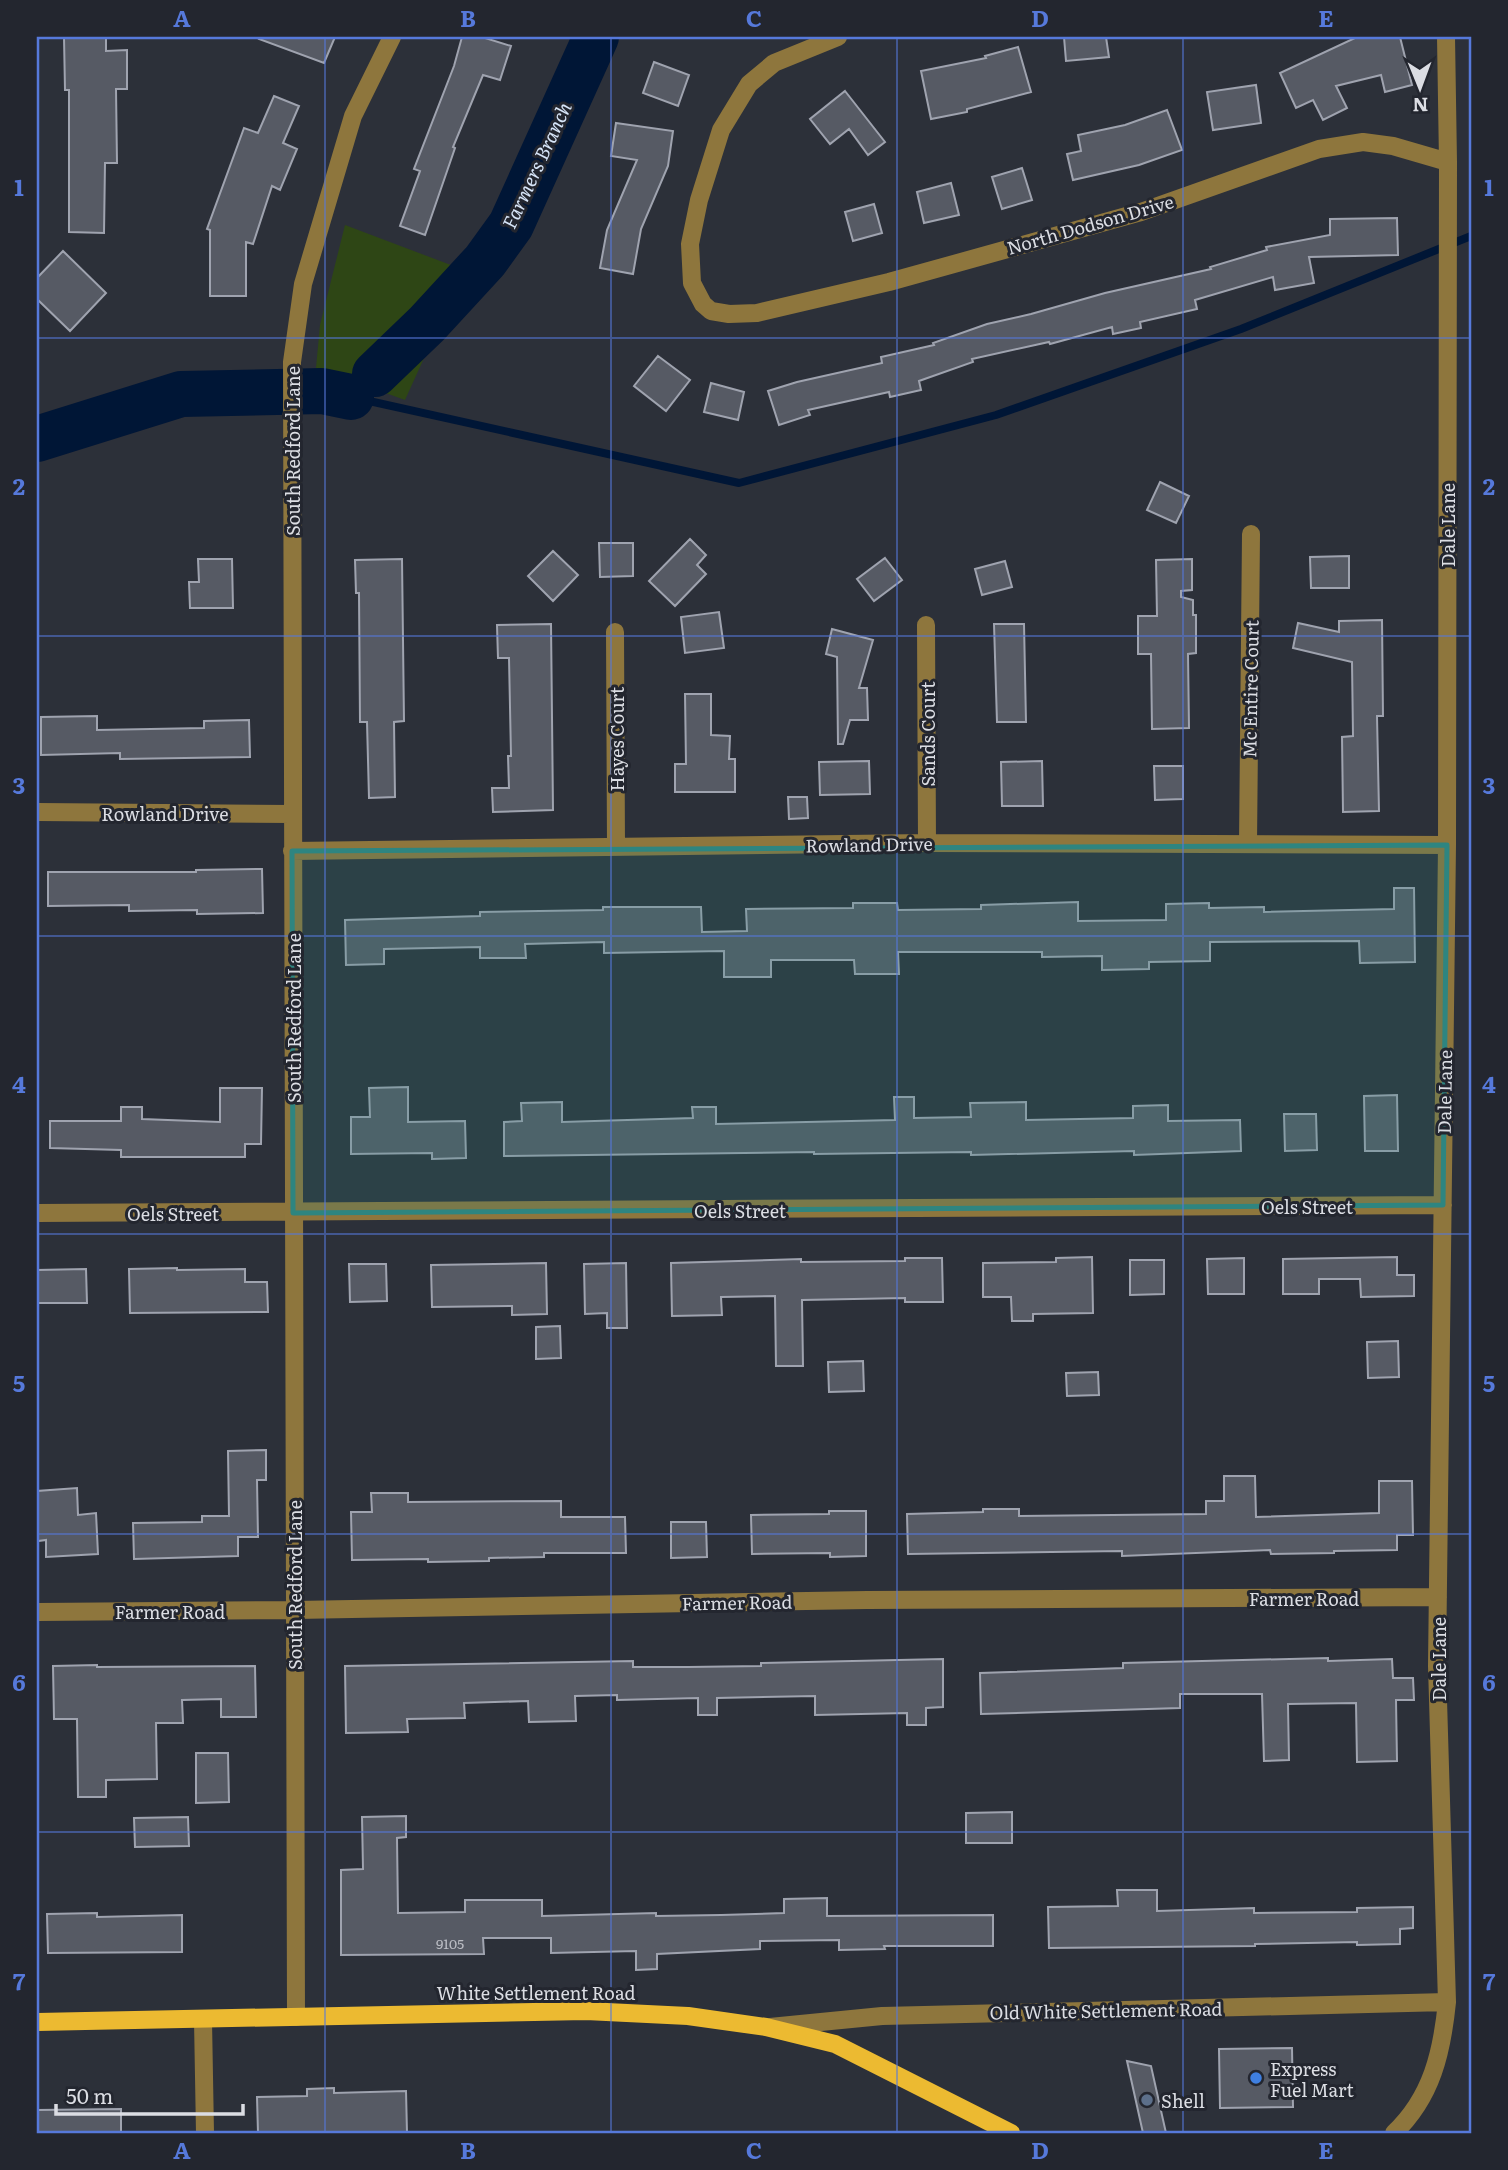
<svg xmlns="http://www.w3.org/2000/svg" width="1508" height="2170" font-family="Literata,serif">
	<rect width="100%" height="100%" fill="#2c3039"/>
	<path fill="#2e4615" d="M345,225L464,270L405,400L316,368L320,325Z"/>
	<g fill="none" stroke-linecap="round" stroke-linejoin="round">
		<path stroke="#001636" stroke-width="8" d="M351,397L739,483L996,415L1241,329L1471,236
			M351,397L367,383"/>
		<path stroke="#001636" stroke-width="46" d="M375,374L427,324L485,261L511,225L596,37
			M37,439L181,394L322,391L351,397"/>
	</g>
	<path fill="#565a64" stroke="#9fa3af" stroke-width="2" d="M64,37H106V51L127,50V89H116L117,163H105L104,233L69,232V90H65Z
		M260,37H335L324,63L259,39Z
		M462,37H482L511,46L500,80L483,75L453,147L455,148L425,235L400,226L420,171L414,169L454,66Z
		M1064,37H1106L1109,57L1066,61Z
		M1357,37H1400L1412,85L1385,92L1381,75L1336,86L1347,108L1323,120L1313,100L1296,108L1280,73Z
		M1018,47L1031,92L967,109V112L931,119L921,71L986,58L985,56Z
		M654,62L689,75L678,106L643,93Z
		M1256,85L1261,123L1213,130L1207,92Z
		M845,91L885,142L868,155L849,129L830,144L810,119Z
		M274,96L299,106L283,143L297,149L280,190L272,186L253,244L246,242V296H210V230L207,229L244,128L258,133Z
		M1167,110L1182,150L1139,165L1073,180L1067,154L1081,151L1078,135L1125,125Z
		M616,123L673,131L668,166L641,229L633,274L600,268L607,230L637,160L611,156Z
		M1022,168L1032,200L1002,209L992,177Z
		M951,183L959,215L924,223L917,192Z
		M874,204L882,233L853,241L845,212Z
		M1397,218L1398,255L1309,257L1314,283L1275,290L1273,277L1195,300L1197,309L1140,322L1141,328L1113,334L1112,327L1050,344L1049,342L972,359L973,362L919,381L921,390L890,397L889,392L808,410L810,415L779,425L768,391L797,382L882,363L881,357L934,345L933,343L987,324L1031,314L1105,293L1211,269L1210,267L1267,250L1266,247L1330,235V219Z
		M63,251L106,293L70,331L37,299V278Z
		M658,356L690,380L666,411L634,386Z
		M711,383L744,392L738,420L704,412Z
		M1160,482L1189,496L1176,523L1147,510Z
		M690,539L706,555L697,565L706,574L675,606L649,581Z
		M599,543H633V576L600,577Z
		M553,551L578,575L553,601L528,576Z
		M1349,556V588H1311L1310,557Z
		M885,558L902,580L874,601L857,579Z
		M198,559H232L233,608H190L189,582H199Z
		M402,559L404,721L394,722L395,797L369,798L367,722H360L359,593H356L355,560Z
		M1192,559V590L1181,591V597L1193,600V615H1196V653L1188,654L1189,728L1152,729L1151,654H1138V616H1157L1156,560Z
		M1005,561L1012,587L982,595L975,569Z
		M719,612L724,648L685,653L681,617Z
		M1382,620L1383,716H1377L1379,811L1343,812L1342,737L1353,736L1352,662L1293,648L1298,623L1339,632V621Z
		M551,624L553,810L493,812L492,788H509L508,756H511L509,658H498L497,625Z
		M994,624H1024L1026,722H997Z
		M832,629L873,640L859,688H867L868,720H850L843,744H838L837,657L826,654Z
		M685,694H711V735L730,736L729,759H735V792H675V764H686Z
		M97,716V730L204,728V721L249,720L250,757L120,759V753L41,755V717Z
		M869,761L870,794L820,795L819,762Z
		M1042,761L1043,806H1002L1001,762Z
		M1154,766H1183V799L1155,800Z
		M788,797H807L808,818L789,819Z
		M262,869L263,913L197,914V910L129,911V905L48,906V872H196V870Z
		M1394,888H1414L1415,962L1360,963L1359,941L1210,942V961L1149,962V969L1102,970V956L1042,957V952H898L899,974H855L854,960H771V977H724V951L604,953V942L525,944L526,958H480V947L384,949V964L346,965L345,920L480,916V912L603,910V907H701L702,932L747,931L746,909L853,908V903H897L898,910L981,909V905L1078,902V921L1166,920V904L1209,903V908L1264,907V912L1394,909Z
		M408,1087V1122L465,1121L466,1158L432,1159V1153L351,1154V1117H370L369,1088Z
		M220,1088H262L261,1144H245V1157H121V1150L50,1148V1121H121V1107H142V1119L220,1122Z
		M1397,1095L1398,1151H1365L1364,1096Z
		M894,1097H914V1118L971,1117L970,1103L1026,1102V1120L1133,1118V1106L1168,1105V1121L1240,1120L1241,1151L1134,1155V1151L971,1155V1152L814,1154V1152L504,1156V1122L522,1121L521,1103L562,1102V1122L693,1118L692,1107H716V1124L895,1120Z
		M1284,1114H1316L1317,1150L1285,1151Z
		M1092,1257L1093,1313L1033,1314V1321H1012L1011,1297H983V1263L1056,1262V1258Z
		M1397,1257V1275H1414V1296L1361,1297L1360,1279H1319V1294H1283V1259Z
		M905,1258H942L943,1302H905V1298L802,1300L803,1366H776L775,1296L721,1297L722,1315L672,1316L671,1263L801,1259V1262L905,1261Z
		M1244,1258V1294H1208L1207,1259Z
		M1130,1260H1164V1294L1130,1295Z
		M546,1263L547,1314L512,1315V1306L432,1307L431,1265Z
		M626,1263L627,1328H607V1313L585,1314L584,1264Z
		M349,1264H386L387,1301L350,1302Z
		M177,1268V1270L245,1269V1282H267L268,1312L130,1313L129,1269Z
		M86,1269L87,1303H38L37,1270Z
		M560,1326L561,1358L536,1359V1327Z
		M1398,1341L1399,1377L1368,1378L1367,1342Z
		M863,1361L864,1391L829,1392L828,1362Z
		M1098,1372L1099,1395L1067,1396L1066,1373Z
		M266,1450V1480H257L258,1537H238V1556L134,1559L133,1523L202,1522V1516H229L228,1451Z
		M1224,1476H1255L1256,1517L1379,1513V1481H1412L1413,1535H1397V1550L1334,1551V1553L1271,1554L1270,1550L1122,1556V1551L908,1554L907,1514L983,1512V1509H1019V1516L1206,1514V1501H1224Z
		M77,1488L78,1515L96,1513L98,1554L46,1557V1540L38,1541L37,1491Z
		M371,1493H408V1502L561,1501V1517H625L626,1553H544V1557L489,1558V1561L428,1562V1559L352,1560L351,1512H372Z
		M829,1511H866V1556L830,1557V1553L752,1554L751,1515L829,1514Z
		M671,1522H706L707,1557L671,1558Z
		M1328,1658V1661L1392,1659L1393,1678H1413L1414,1700H1396L1397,1761L1357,1762L1356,1703L1288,1704L1289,1760L1264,1761L1262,1694H1180V1708L981,1714L980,1673L1123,1668V1663Z
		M943,1659V1707L926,1708V1725H907V1713L815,1715V1696L717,1698V1715H698V1698L617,1700V1695L575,1696L576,1721L529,1722L528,1701L464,1703L465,1718L407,1719L408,1732L346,1733L345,1666L633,1661V1667H688L761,1666V1663Z
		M97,1665V1667L255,1666L256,1717H221V1699L182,1700L183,1723H156L157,1779L106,1780V1797H78L77,1719H54L53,1666Z
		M196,1753H228L229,1802L196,1803Z
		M1012,1812V1843H966V1813Z
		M406,1816V1837L397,1838L398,1913L465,1912V1900H542V1916L656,1913V1916L721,1915L784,1913V1899L827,1898V1916L993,1915V1946H884L885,1949L839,1950V1940L760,1941V1949L657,1954V1969L636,1970V1951L551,1953V1938H483L484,1954L341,1955V1870L363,1869L362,1817Z
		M188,1817L189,1846L135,1847L134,1818Z
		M1117,1890H1157V1911L1254,1908V1913L1357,1912V1908L1413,1907V1928L1400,1929V1944L1357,1945V1942L1255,1944V1946L1049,1948L1048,1907L1118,1906Z
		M97,1913V1917L182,1915V1952L48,1953L47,1914Z
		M1292,2048L1293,2107L1220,2108L1219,2049Z
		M1127,2061L1151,2066L1166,2133H1143Z
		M334,2088V2093L406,2091L407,2133H258L257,2097L307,2096V2089Z
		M121,2109V2133H37V2110Z"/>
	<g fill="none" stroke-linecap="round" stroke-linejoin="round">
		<path stroke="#8e763d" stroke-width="18" d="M838,37L774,63L749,84L721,130L699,200L690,244L692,283L703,304L711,311L729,314L757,313L889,282L1141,212L1319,149L1363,142L1393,146L1448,162
			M926,625L927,843
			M615,632L616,847
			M37,812L292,814
			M1248,844L1251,534
			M292,851L927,843L1447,845
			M37,1213L1443,1205
			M37,1612L295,1610L867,1600L1438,1597
			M296,2017L292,362L303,284L353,116L392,37
			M203,2020L205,2133
			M770,2027L882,2016L1447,2002
			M1394,2133C1432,2097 1442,2052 1447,2002L1437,1666L1447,845L1448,162L1446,37"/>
		<path stroke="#ecba31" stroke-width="18" d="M37,2022L586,2011L688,2016L766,2027L835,2044L1011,2133"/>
	</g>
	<path fill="#2e8580" fill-opacity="0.2" stroke="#2e8580" stroke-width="5" stroke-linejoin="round" d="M1447,845L1443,1205L293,1213L292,851Z"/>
	<path fill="none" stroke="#5679db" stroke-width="2" stroke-opacity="0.55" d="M325,37V2133M611,37V2133M897,37V2133M1183,37V2133M37,338H1471M37,636H1471M37,936H1471M37,1234H1471M37,1534H1471M37,1832H1471"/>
	<circle fill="#3f7fe0" stroke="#23262f" stroke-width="2.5" cx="1256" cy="2078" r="7"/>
	<circle fill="#5c6f8a" stroke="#23262f" stroke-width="2.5" cx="1147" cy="2100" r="7"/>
	<g text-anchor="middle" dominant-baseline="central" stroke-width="6" stroke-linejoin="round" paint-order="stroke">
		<g font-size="14" fill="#babcc3">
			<text x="450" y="1943">9105</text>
		</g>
		<g font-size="18" fill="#dbdde3" stroke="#23262f">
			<text transform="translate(1090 224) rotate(-16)">North Dodson Drive</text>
			<text transform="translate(292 451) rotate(-90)">South Redford Lane</text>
			<text transform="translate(1447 525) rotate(-90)">Dale Lane</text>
			<text transform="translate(1250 689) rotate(-89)">Mc Entire Court</text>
			<text transform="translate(927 734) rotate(-90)">Sands Court</text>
			<text transform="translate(616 739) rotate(-90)">Hayes Court</text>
			<text x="165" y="813">Rowland Drive</text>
			<text transform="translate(869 844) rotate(-1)">Rowland Drive</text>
			<text transform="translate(293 1018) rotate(-90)">South Redford Lane</text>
			<text transform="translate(1444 1092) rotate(-89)">Dale Lane</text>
			<text x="1307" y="1206">Oels Street</text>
			<text x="740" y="1210">Oels Street</text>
			<text x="173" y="1213">Oels Street</text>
			<text transform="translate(294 1585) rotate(-90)">South Redford Lane</text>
			<text x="1304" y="1598">Farmer Road</text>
			<text transform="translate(737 1602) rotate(-1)">Farmer Road</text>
			<text x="170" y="1611">Farmer Road</text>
			<text transform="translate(1438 1659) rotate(-90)">Dale Lane</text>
			<text x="536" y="1992">White Settlement Road</text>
			<text transform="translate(1106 2010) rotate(-1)">Old White Settlement Road</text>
		</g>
		<g font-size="18" fill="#dbdde3" stroke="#23262f" text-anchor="start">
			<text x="1270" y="2068">Express<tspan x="1270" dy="21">Fuel Mart</tspan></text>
			<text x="1161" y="2100">Shell</text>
		</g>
		<g font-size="19" font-style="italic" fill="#d7e5f8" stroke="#23262f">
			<text transform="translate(536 165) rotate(-65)">Farmers Branch</text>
		</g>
	</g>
	<rect width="1508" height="2170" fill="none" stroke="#23262f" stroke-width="77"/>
	<g transform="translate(1420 88) rotate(179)" stroke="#23262f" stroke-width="5" paint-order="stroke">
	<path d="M0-5L12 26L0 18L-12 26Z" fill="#dbdde3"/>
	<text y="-10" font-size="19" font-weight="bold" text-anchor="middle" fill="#dbdde3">N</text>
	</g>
	<path d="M56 2104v10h187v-10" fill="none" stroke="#dbdde3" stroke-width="3.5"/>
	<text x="66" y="2104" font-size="21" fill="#dbdde3" stroke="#23262f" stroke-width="5" paint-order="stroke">50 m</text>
	<rect x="38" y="38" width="1432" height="2094" fill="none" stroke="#5679db" stroke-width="2.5"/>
	<g font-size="23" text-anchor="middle" font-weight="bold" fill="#5679db">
		<text x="182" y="27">A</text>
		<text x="468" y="27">B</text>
		<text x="754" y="27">C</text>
		<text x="1040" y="27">D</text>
		<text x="1326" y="27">E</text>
		<text x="19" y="196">1</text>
		<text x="1489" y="196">1</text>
		<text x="19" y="495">2</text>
		<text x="1489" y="495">2</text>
		<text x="19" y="794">3</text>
		<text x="1489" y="794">3</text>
		<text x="19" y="1093">4</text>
		<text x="1489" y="1093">4</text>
		<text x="19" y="1392">5</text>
		<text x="1489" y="1392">5</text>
		<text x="19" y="1691">6</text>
		<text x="1489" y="1691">6</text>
		<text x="19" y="1990">7</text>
		<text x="1489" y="1990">7</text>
		<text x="182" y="2159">A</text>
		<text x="468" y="2159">B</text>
		<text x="754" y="2159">C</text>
		<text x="1040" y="2159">D</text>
		<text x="1326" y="2159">E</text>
	</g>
</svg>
